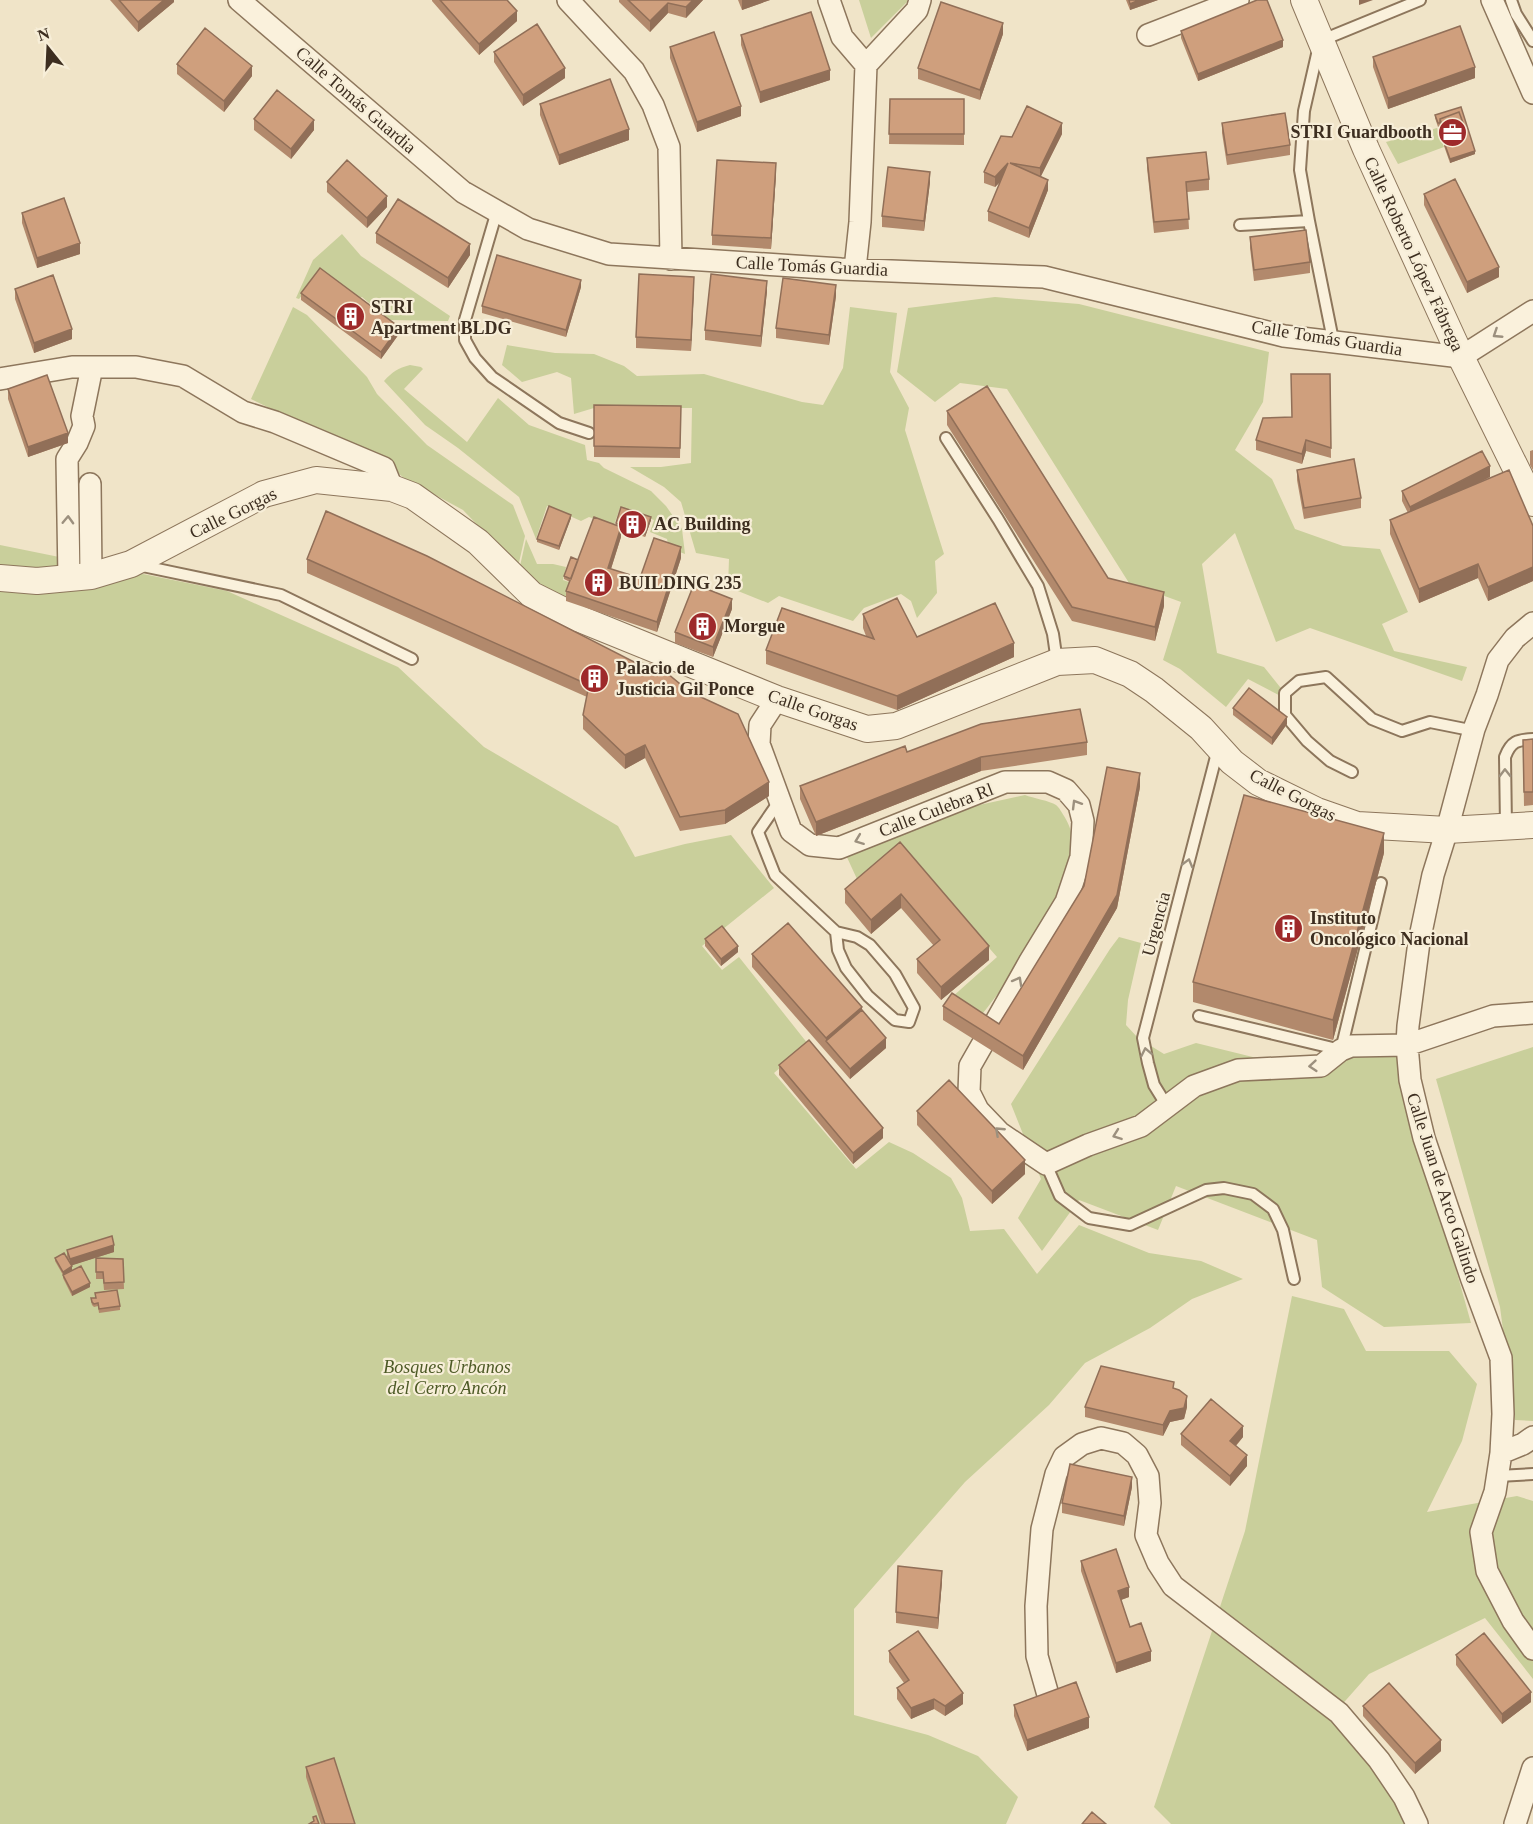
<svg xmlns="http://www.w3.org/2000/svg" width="1533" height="1824" font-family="'Times New Roman',serif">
	<rect width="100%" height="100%" fill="#f0e4c8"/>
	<path fill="#c9cf9b" d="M859,0H907V2L871,38Z
		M1437,128L1444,147L1398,164L1386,142Z
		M342,234L361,256L450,316L448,321L389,320L362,297L358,299L321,272L299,299L296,298L313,260Z
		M995,297L1079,304L1269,352L1263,402L1235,450L1272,479L1295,529L1343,546L1380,549L1408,612L1382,624L1394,651L1467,667L1462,681L1310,628L1276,642L1235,533L1202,564L1217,653L1264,667L1292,702L1248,679L1226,707L1180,669L1163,660L1181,602L1129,583L1007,389L960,383L935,402L897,372L908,308Z
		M293,307L307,315L367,377L377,394L427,445L513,505L525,536L518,567L463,510L404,478L389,466L251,399Z
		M850,307L897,313L890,372L909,408L905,430L944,554L935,561L937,593L917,618L911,601L901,594L864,608L853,621L779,596L768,603L728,587L729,559L696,553L681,502L664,487L630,467H661L691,463L692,408H594L574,414L571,378L557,372L522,382L502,365L507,345L555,353L594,354L624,366L637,376L704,374L802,402L823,405L843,368Z
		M410,365L421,367L423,369L404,389L467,442L498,398L529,425L585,445L587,460L599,463L604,468L651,491L666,506L682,529L685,554L669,548L667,539L650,532L654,520L620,508L614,525L589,517L581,521L547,506L536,539L519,497L458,448L425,425L384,381C392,372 398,368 410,365Z
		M526,539L537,564H553L566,567L563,580L572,583L566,600L552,594L520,566Z
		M0,545L227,591L398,667L484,747L618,826L635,857L685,844L731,835L774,888L702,946L722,970L739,957L808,1044L774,1073L856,1169L889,1142L913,1153L951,1178L962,1198L970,1231L1004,1229L1037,1274L1079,1225L1149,1253L1201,1261L1243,1279L1192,1299L1150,1328L1085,1363L1049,1405L965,1482L854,1609V1715L928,1735L978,1756L1018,1797L1006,1824H0Z
		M1025,795C1033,798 1050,801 1056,805C1059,807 1062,813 1064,816C1101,873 1014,972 980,1017L951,998L997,957L900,846L857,879L845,853L961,809Z
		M1119,937L1141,943L1128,1000L1126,1025L1138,1038L1164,1054L1196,1043L1309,1071L1361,1048L1395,1052L1471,1323L1384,1327L1322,1287L1317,1240L1176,1186L1158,1230L1079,1200L1042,1251L1018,1218L1041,1179L1011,1104L1110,949Z
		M1533,1047V1421L1515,1420L1500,1307L1436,1079Z
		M1292,1296L1344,1309L1366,1351H1449L1477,1384L1462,1441L1427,1512L1517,1496L1533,1501V1679L1485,1618L1369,1674L1331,1717L1404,1804L1407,1824H1171L1154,1807L1245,1531Z"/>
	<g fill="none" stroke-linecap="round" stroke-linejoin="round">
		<defs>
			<path id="service" d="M1511,0L1516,14L1533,41
				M497,211L465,320V340L475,358L492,377L559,423L589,433
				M1309,221L1333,340
				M1240,225L1309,221L1300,170L1304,111L1320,41L1420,0
				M946,438L998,519L1038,586L1053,634L1057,662
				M138,565L281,595L412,659
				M1352,772L1330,761L1307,741L1285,715V693L1299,681L1326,677L1372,719L1402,731L1430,722L1465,729H1474
				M780,800L758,832L775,875L836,932L857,937L870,945L895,974L914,1008L909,1022L895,1020L868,996L846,968L838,950L836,932
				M1506,826L1505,757C1511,741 1517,740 1533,739
				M1199,1016L1341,1050L1381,883
				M1167,1106L1154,1085L1148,1063L1143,1038L1218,749
				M1046,1164L1060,1196L1089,1218L1130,1225L1206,1190L1224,1188L1253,1194L1273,1209L1283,1230L1294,1279
				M1498,1476L1533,1474"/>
			<path id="minor" d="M239,0L463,192L528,229L609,254L841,269L1044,277L1284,336L1461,357L1533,311
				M568,0L634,71L653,105L669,147L671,259
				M829,0L842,37L866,65
				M1492,0L1533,93
				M1148,35L1238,0
				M855,269L860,222L866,65L917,10L920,0
				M0,379L72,367H136L183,376L243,412L275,422L384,468L392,488
				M90,484L91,576
				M69,578L67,459L77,443L84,426L82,416L92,367
				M1533,623L1515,638L1498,660L1487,695L1474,729L1447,830L1433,875L1419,942L1408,1026L1407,1045L1410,1080L1424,1138L1471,1277L1501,1358L1503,1414L1501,1453L1495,1492L1481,1532L1487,1571L1513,1621L1533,1649
				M777,699L760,725L759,744L791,831L810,845L839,848L1005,782H1048L1066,790L1079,805L1083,821L1081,857L1066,902L1030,961L990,1032
				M982,1045L970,1066L969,1092L978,1110L1000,1133L1046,1164L1088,1145L1141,1126L1194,1086L1238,1070L1321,1066L1341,1050L1351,1046L1407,1045L1493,1016L1533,1013
				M1501,1453L1523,1444L1533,1437
				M1050,1702L1037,1656L1036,1606L1042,1529L1056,1474L1064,1457L1082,1444L1101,1438L1123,1443L1137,1455L1148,1476L1150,1503L1146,1535L1158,1563L1173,1586L1339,1713L1379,1760L1404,1797L1417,1824
				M1515,1824L1533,1768"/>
			<path id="tertiary" d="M1304,0L1366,149L1461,357L1533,503
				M0,578L37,581L91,576L131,564L264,494L316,480L392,488L413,496L478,542L532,595L580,619L777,699L867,729L896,726L1057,662L1095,660L1130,674L1154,690L1201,728L1232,762L1258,782L1317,811L1357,825L1447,830L1533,825"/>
		</defs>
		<use href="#service" stroke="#8d765c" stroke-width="14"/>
		<use href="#minor" stroke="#8d765c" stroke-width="24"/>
		<use href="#tertiary" stroke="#8d765c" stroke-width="28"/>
		<use href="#service" stroke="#faf1dc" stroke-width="10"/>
		<use href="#minor" stroke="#faf1dc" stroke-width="21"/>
		<use href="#tertiary" stroke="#faf1dc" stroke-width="26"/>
	</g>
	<path fill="#b2896c" d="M110,0H174V2L138,32Z
		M432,0H507L517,21L479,55L432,1Z
		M619,0H703L686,18L668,13L650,32L619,2Z
		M738,0H770L742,10Z
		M1126,0H1158L1130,10Z
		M1181,31L1283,47L1198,81L1181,38Z
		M1003,34L980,100L918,79V68Z
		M741,35L830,80L760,103L741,45Z
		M670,47L741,116L697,132L670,58Z
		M494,52L565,78L523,106L494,62Z
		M1373,57L1475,78L1388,109L1373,67Z
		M177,64L252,76L224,112L177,74Z
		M890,99H964V145L889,144Z
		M540,104L629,140L559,165L540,115Z
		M1435,115L1475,154L1450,163L1444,146V142H1445L1440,126L1438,127L1435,118Z
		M254,119L314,130L291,159L254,130Z
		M1222,123L1290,145V155L1227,165L1222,133Z
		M1062,134L1041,176L1048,190L1029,238L988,221V211L1000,182L995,187L984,183V172L1012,137Z
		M1147,158L1209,179V190L1187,192L1189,229L1154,233L1147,168Z
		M776,174L771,249L712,245V235Z
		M327,182L387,207L367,228L327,192Z
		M930,182L924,231L882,227V216Z
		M1424,194L1499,277L1467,293L1424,205Z
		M22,213L80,254L37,268L22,223Z
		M376,233L470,255L448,288L376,243Z
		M1250,237L1310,262V273L1254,281L1250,248Z
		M581,287L566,337L482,313V306Z
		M694,287L691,351L636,348V337Z
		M15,289L72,339L34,353L15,299Z
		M767,291L761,347L705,340V330Z
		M301,293L399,334L381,359L301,300Z
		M836,296L829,345L776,338V328Z
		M1330,374L1331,458L1306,451L1302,464L1256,450V440L1292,417Z
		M8,389L68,443L28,457L8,399Z
		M681,406L680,458L594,457V446Z
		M947,411L1108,578L1164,606L1155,641L1072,621L947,425Z
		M1533,450V470L1530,465V451Z
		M1297,470L1361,498V508L1304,519L1297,480Z
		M1490,477L1472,486L1533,526V581L1488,601L1478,578L1419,603L1390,534V520L1408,513L1402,501V491Z
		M326,511L769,796L725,824L680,831L645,758L625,769L583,729V715L587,697L307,573V559Z
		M571,518L559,550L537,542V539Z
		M651,520L645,537L621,529V537L611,569L640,578L681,558L657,632L566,601V591L570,582L564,579V576L578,560L616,525V523Z
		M732,609L713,657L675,643V632Z
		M863,614L917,637L1014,657L897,710L766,664V650L866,636L863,628Z
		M1233,708L1287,724L1272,745L1233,715Z
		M1533,739V805L1524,806L1523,740Z
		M1087,742V755L981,771L816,836L800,799V786L907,752Z
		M1140,787L1117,908L1023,1070L943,1020V1006L999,1024L1084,886Z
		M900,842L989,960L941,1000L917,973V959L934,946L901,908L871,934L845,903V889Z
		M1384,853L1333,1040L1193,1002V982Z
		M705,939L738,952L721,966L705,946Z
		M752,954L862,1010L886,1048L850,1079L752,967Z
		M779,1065L883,1138L853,1164L779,1075Z
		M917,1111L1025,1174L992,1204L917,1125Z
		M67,1250L114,1252L72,1265V1270L90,1287L72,1296L63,1278V1275L55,1261V1258H67Z
		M96,1258L123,1259L124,1289L104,1290L103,1279H96Z
		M95,1293L120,1306V1310L99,1313L98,1306L94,1307L92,1305L91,1301L95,1298Z
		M1174,1389L1187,1407L1184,1419L1170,1422L1163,1436L1085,1417V1407Z
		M1181,1434L1243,1437L1236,1446L1247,1466L1230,1486L1181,1445Z
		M1132,1487L1124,1526L1062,1513V1503Z
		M1081,1561L1129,1597L1121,1600L1130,1627L1151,1661L1116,1673L1081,1571Z
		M942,1581L938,1629L896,1623V1612Z
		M889,1651L963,1704L945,1716L934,1709L911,1719L897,1699V1688L904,1683L889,1662Z
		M1456,1655L1531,1702L1502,1724L1456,1665Z
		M1014,1705L1089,1728L1027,1751L1014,1716Z
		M1363,1706L1441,1751L1415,1774L1363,1716Z
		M306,1767L355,1824H321L306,1777Z"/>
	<path fill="#916f58" d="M164,0H174V2L138,32V22Z
		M693,0H703L686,18V7Z
		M742,0H770L742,10Z
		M1139,0H1158L1130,10V4Z
		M1359,0H1373L1359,5Z
		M668,3V13L650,32V21Z
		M517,11V21L479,55V44Z
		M1003,23V34L980,100V90Z
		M1283,40V47L1198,81V74Z
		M252,66V76L224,112V101Z
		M1475,67V78L1388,109V98Z
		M565,68V78L523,106V95Z
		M830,70V80L760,103V92Z
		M741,106V116L697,132V122Z
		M314,120V130L291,159V149Z
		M1062,123V134L1040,178V168Z
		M629,129V140L559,165V155Z
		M1466,131V138L1446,145V138Z
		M1475,151V154L1450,163V159Z
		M776,163V174L771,249V238Z
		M1008,163V174L995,187V177Z
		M930,172V182L924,231V221Z
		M1048,180V190L1029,238V228Z
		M387,196V207L367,228V218Z
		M80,243V254L37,268V258Z
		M470,244V255L448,288V278Z
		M1499,267V277L1467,293V282Z
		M694,277V287L691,351V340Z
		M581,280V287L566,337V330Z
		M767,281V291L761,347V336Z
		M836,285V296L829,345V335Z
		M399,327V334L381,359V352Z
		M72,329V339L34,353V343Z
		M68,433V443L28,457V447Z
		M1306,440V451L1302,464V454Z
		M1490,466V477L1410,517V507Z
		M571,515V518L559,550V546Z
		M651,517V520L645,537V534Z
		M621,527V537L608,578V568Z
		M681,547V558L657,632V622Z
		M1478,564V578L1419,603V589Z
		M1533,567V581L1488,601V587Z
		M1164,592V606L1155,641V627Z
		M732,599V609L713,657V647Z
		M1014,643V657L897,710V696Z
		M1287,717V724L1272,745V738Z
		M645,745V758L625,769V755Z
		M981,757V771L816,836V822Z
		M1140,773V787L1117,908L1023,1070V1056Z
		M769,782V796L725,824V810Z
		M1384,833V853L1333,1040V1020Z
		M901,894V908L871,934V920Z
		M738,946V952L721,966V959Z
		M989,946V960L941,1000V987Z
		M862,1007V1021L826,1041V1051V1038Z
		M886,1038V1048L850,1079V1069Z
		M883,1128V1138L853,1164V1153Z
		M1025,1160V1174L992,1204V1191Z
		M114,1245V1252L70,1266V1259Z
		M72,1266V1270L63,1275V1272Z
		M90,1283V1287L72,1296V1292Z
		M1187,1396V1407L1184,1419L1170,1422L1163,1436V1425L1170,1411Z
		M1243,1426V1437L1230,1452V1441Z
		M1247,1455V1466L1230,1486V1476Z
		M1132,1477V1487L1124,1526V1516Z
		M942,1571V1581L938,1629V1618Z
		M1129,1587V1597L1118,1601V1591Z
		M1151,1651V1661L1116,1673V1663Z
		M1531,1692V1702L1502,1724V1714Z
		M963,1693V1704L945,1716V1706Z
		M934,1699V1709L911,1719V1708Z
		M1089,1717V1728L1027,1751V1740Z
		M1441,1740V1751L1415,1774V1763Z"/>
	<path fill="#cf9f7d" stroke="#916f58" stroke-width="1.5" d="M119,0H164L138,22Z
		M440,0H507L517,11L479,44Z
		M628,0H693L686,7L668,3L650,21Z
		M1129,0H1139L1130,4Z
		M1257,0H1267L1283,40L1198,74L1181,31Z
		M941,2L1003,23L980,90L918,68Z
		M811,12L830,70L760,92L741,35Z
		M537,24L565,68L523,95L494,52Z
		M1460,26L1475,67L1388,98L1373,57Z
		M205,28L252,66L224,101L177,64Z
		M714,32L741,106L697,122L670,47Z
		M610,79L629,129L559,155L540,104Z
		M277,90L314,120L291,149L254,119Z
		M890,99H964V134H889Z
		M1027,106L1062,123L1040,168L1010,163L1048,180L1029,228L988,211L1008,163L995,177L984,172L1001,136L1012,137Z
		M1461,107L1475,151L1450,159L1444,142L1466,135V131L1459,112L1440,119V123H1438L1435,115Z
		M1459,112L1466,131L1446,138L1440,119Z
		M1285,113L1290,145L1227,155L1222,123Z
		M1206,152L1209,179L1186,182L1189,219L1154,222L1147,158Z
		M347,160L387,196L367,218L327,182Z
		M717,160L776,163L771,238L712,235Z
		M888,167L930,172L924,221L882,216Z
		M1455,179L1499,267L1467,282L1424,194Z
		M64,198L80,243L37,258L22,213Z
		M398,199L470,244L448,278L376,233Z
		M1306,230L1310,262L1254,270L1250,237Z
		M497,255L581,280L566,330L482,306Z
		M320,268L399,327L381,352L301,293Z
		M639,274L694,277L691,340L636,337Z
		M711,274L767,281L761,336L705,330Z
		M53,275L72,329L34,343L15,289Z
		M783,278L836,285L829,335L776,328Z
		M1291,374H1330L1331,448L1306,440L1302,454L1256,440L1263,418L1292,417Z
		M47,375L68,433L28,447L8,389Z
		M987,386L1108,578L1164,592L1155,627L1072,607L947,411Z
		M594,405L681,406L680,448L594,446Z
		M1482,451L1490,466L1410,507L1402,491Z
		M1354,459L1361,498L1304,508L1297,470Z
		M1509,470L1533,526V567L1488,587L1478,564L1419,589L1390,520Z
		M549,506L571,515L559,546L537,539Z
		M621,507L651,517L645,534L616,523Z
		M326,511L427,556L636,663L657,665L690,692L738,714L769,782L725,810L680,817L645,745L625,755L583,715L589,685L307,559Z
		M594,517L621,527L608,568L640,578L654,538L681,547L657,622L566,591Z
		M571,557L578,560L571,579L564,576Z
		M694,584L732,599L713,647L675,632Z
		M897,598L917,637L995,603L1014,643L897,696L766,650L782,608L874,639L863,614Z
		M1249,688L1287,717L1272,738L1233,708Z
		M1080,709L1087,742L981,757L816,822L800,786L905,746L907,752L981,724Z
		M1533,739V792H1524L1523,740Z
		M1107,767L1140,773L1117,895L1023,1056L943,1006L952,993L999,1024L1084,886Z
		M1244,795L1384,833L1333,1020L1193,982Z
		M900,842L989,946L941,987L917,959L940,940L901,894L871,920L845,889Z
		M788,923L862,1007L826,1038L752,954Z
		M722,926L738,946L721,959L705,939Z
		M862,1010L886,1038L850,1069L826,1041Z
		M809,1040L883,1128L853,1153L779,1065Z
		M949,1080L1025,1160L992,1191L917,1111Z
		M112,1236L114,1245L70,1259L67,1250Z
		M64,1253L72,1266L63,1272L55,1258Z
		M96,1258L123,1259L124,1282L104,1283L103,1272H96Z
		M81,1266L90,1283L72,1292L63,1275Z
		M117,1290L120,1306L99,1309L98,1303L94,1304L92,1302L91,1298H96L95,1293Z
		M1101,1366L1174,1382L1173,1388L1179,1390L1187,1396L1184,1408L1170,1411L1163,1425L1085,1407Z
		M1211,1399L1243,1426L1230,1441L1247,1455L1230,1476L1181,1434Z
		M1070,1464L1132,1477L1124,1516L1062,1503Z
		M1116,1549L1129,1587L1118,1591L1130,1627L1141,1623L1151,1651L1116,1663L1081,1561Z
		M898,1566L942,1571L938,1618L896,1612Z
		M918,1631L963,1693L945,1706L934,1699L911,1708L897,1688L909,1680L889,1651Z
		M1484,1633L1531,1692L1502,1714L1456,1655Z
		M1076,1682L1089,1717L1027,1740L1014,1705Z
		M1389,1683L1441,1740L1415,1763L1363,1706Z
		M334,1758L355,1824H325L306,1767Z
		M1092,1812L1106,1824H1082Z
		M316,1816L319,1824H309L314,1821L313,1817Z"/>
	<defs><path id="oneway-chevron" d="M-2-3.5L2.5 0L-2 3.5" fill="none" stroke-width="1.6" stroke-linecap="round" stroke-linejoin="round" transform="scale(1.5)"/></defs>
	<g stroke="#9c907e">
		<use href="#oneway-chevron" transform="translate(1497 334) rotate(147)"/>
		<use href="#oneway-chevron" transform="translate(68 520) rotate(-88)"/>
		<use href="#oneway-chevron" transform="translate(1505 773) rotate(-91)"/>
		<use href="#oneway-chevron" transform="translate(1076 804) rotate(-121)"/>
		<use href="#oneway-chevron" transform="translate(859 840) rotate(159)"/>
		<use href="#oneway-chevron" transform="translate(1188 863) rotate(-75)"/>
		<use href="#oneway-chevron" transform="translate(1018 981) rotate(-61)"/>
		<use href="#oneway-chevron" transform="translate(1146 1052) rotate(-101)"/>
		<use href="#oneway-chevron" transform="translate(1313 1066) rotate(175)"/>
		<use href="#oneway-chevron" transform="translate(999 1131) rotate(-137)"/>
		<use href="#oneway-chevron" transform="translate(1117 1135) rotate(160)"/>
	</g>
	<defs>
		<symbol id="office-disc" viewBox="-11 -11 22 22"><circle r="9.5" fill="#9e2a2b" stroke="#f7eed8"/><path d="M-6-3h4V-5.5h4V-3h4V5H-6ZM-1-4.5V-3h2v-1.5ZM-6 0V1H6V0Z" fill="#fff"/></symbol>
		<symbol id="building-disc" viewBox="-11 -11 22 22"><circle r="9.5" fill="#9e2a2b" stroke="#f7eed8"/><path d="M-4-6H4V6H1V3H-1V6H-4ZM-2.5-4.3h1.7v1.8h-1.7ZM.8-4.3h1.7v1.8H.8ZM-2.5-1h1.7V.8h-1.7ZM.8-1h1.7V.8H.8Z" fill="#fff"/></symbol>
	</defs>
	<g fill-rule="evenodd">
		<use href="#office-disc" x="1436" y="116" width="33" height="33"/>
		<use href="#building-disc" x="334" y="300" width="33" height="33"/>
		<use href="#building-disc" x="616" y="508" width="33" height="33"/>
		<use href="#building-disc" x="582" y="566" width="33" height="33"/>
		<use href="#building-disc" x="686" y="610" width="33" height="33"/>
		<use href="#building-disc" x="578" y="662" width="33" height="33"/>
		<use href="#building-disc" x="1272" y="912" width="33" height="33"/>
	</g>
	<g text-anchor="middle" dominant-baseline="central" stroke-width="4.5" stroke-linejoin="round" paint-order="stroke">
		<g font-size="18" fill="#3d2e20" stroke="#f7eed8">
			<text transform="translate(356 100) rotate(41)">Calle Tomás Guardia</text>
			<text transform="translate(1414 254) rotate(65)">Calle Roberto López Fábrega</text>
			<text transform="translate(812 266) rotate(3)">Calle Tomás Guardia</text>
			<text transform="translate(1327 338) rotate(9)">Calle Tomás Guardia</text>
			<text transform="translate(233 513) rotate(-26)">Calle Gorgas</text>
			<text transform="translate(813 710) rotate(19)">Calle Gorgas</text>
			<text transform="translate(1293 795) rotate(27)">Calle Gorgas</text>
			<text transform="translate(936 810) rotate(-21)">Calle Culebra Rl</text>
			<text transform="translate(1156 924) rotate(-75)">Urgencia</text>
			<text transform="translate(1443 1188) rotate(72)">Calle Juan de Arco Galindo</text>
		</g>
		<g font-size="18" font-weight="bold" fill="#3d2e20" stroke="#f7eed8" text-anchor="start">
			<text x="1432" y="132" text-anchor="end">STRI Guardbooth</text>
			<text x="371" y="307">STRI<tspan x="371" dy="21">Apartment BLDG</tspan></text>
			<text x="654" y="524">AC Building</text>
			<text x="619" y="583">BUILDING 235</text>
			<text x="724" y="626">Morgue</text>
			<text x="616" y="668">Palacio de<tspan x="616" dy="21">Justicia Gil Ponce</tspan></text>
			<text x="1310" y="918">Instituto<tspan x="1310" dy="21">Oncológico Nacional</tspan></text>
		</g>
		<g font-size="18" font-style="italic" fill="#4d5a26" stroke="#f7eed8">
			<text x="447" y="1367">Bosques Urbanos<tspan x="447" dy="21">del Cerro Ancón</tspan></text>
		</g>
	</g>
	<g transform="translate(48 48) rotate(342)" stroke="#f7eed8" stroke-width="4.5" paint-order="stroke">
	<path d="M0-4.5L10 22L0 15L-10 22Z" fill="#3d2e20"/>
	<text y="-9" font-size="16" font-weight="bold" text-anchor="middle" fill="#3d2e20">N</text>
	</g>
</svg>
